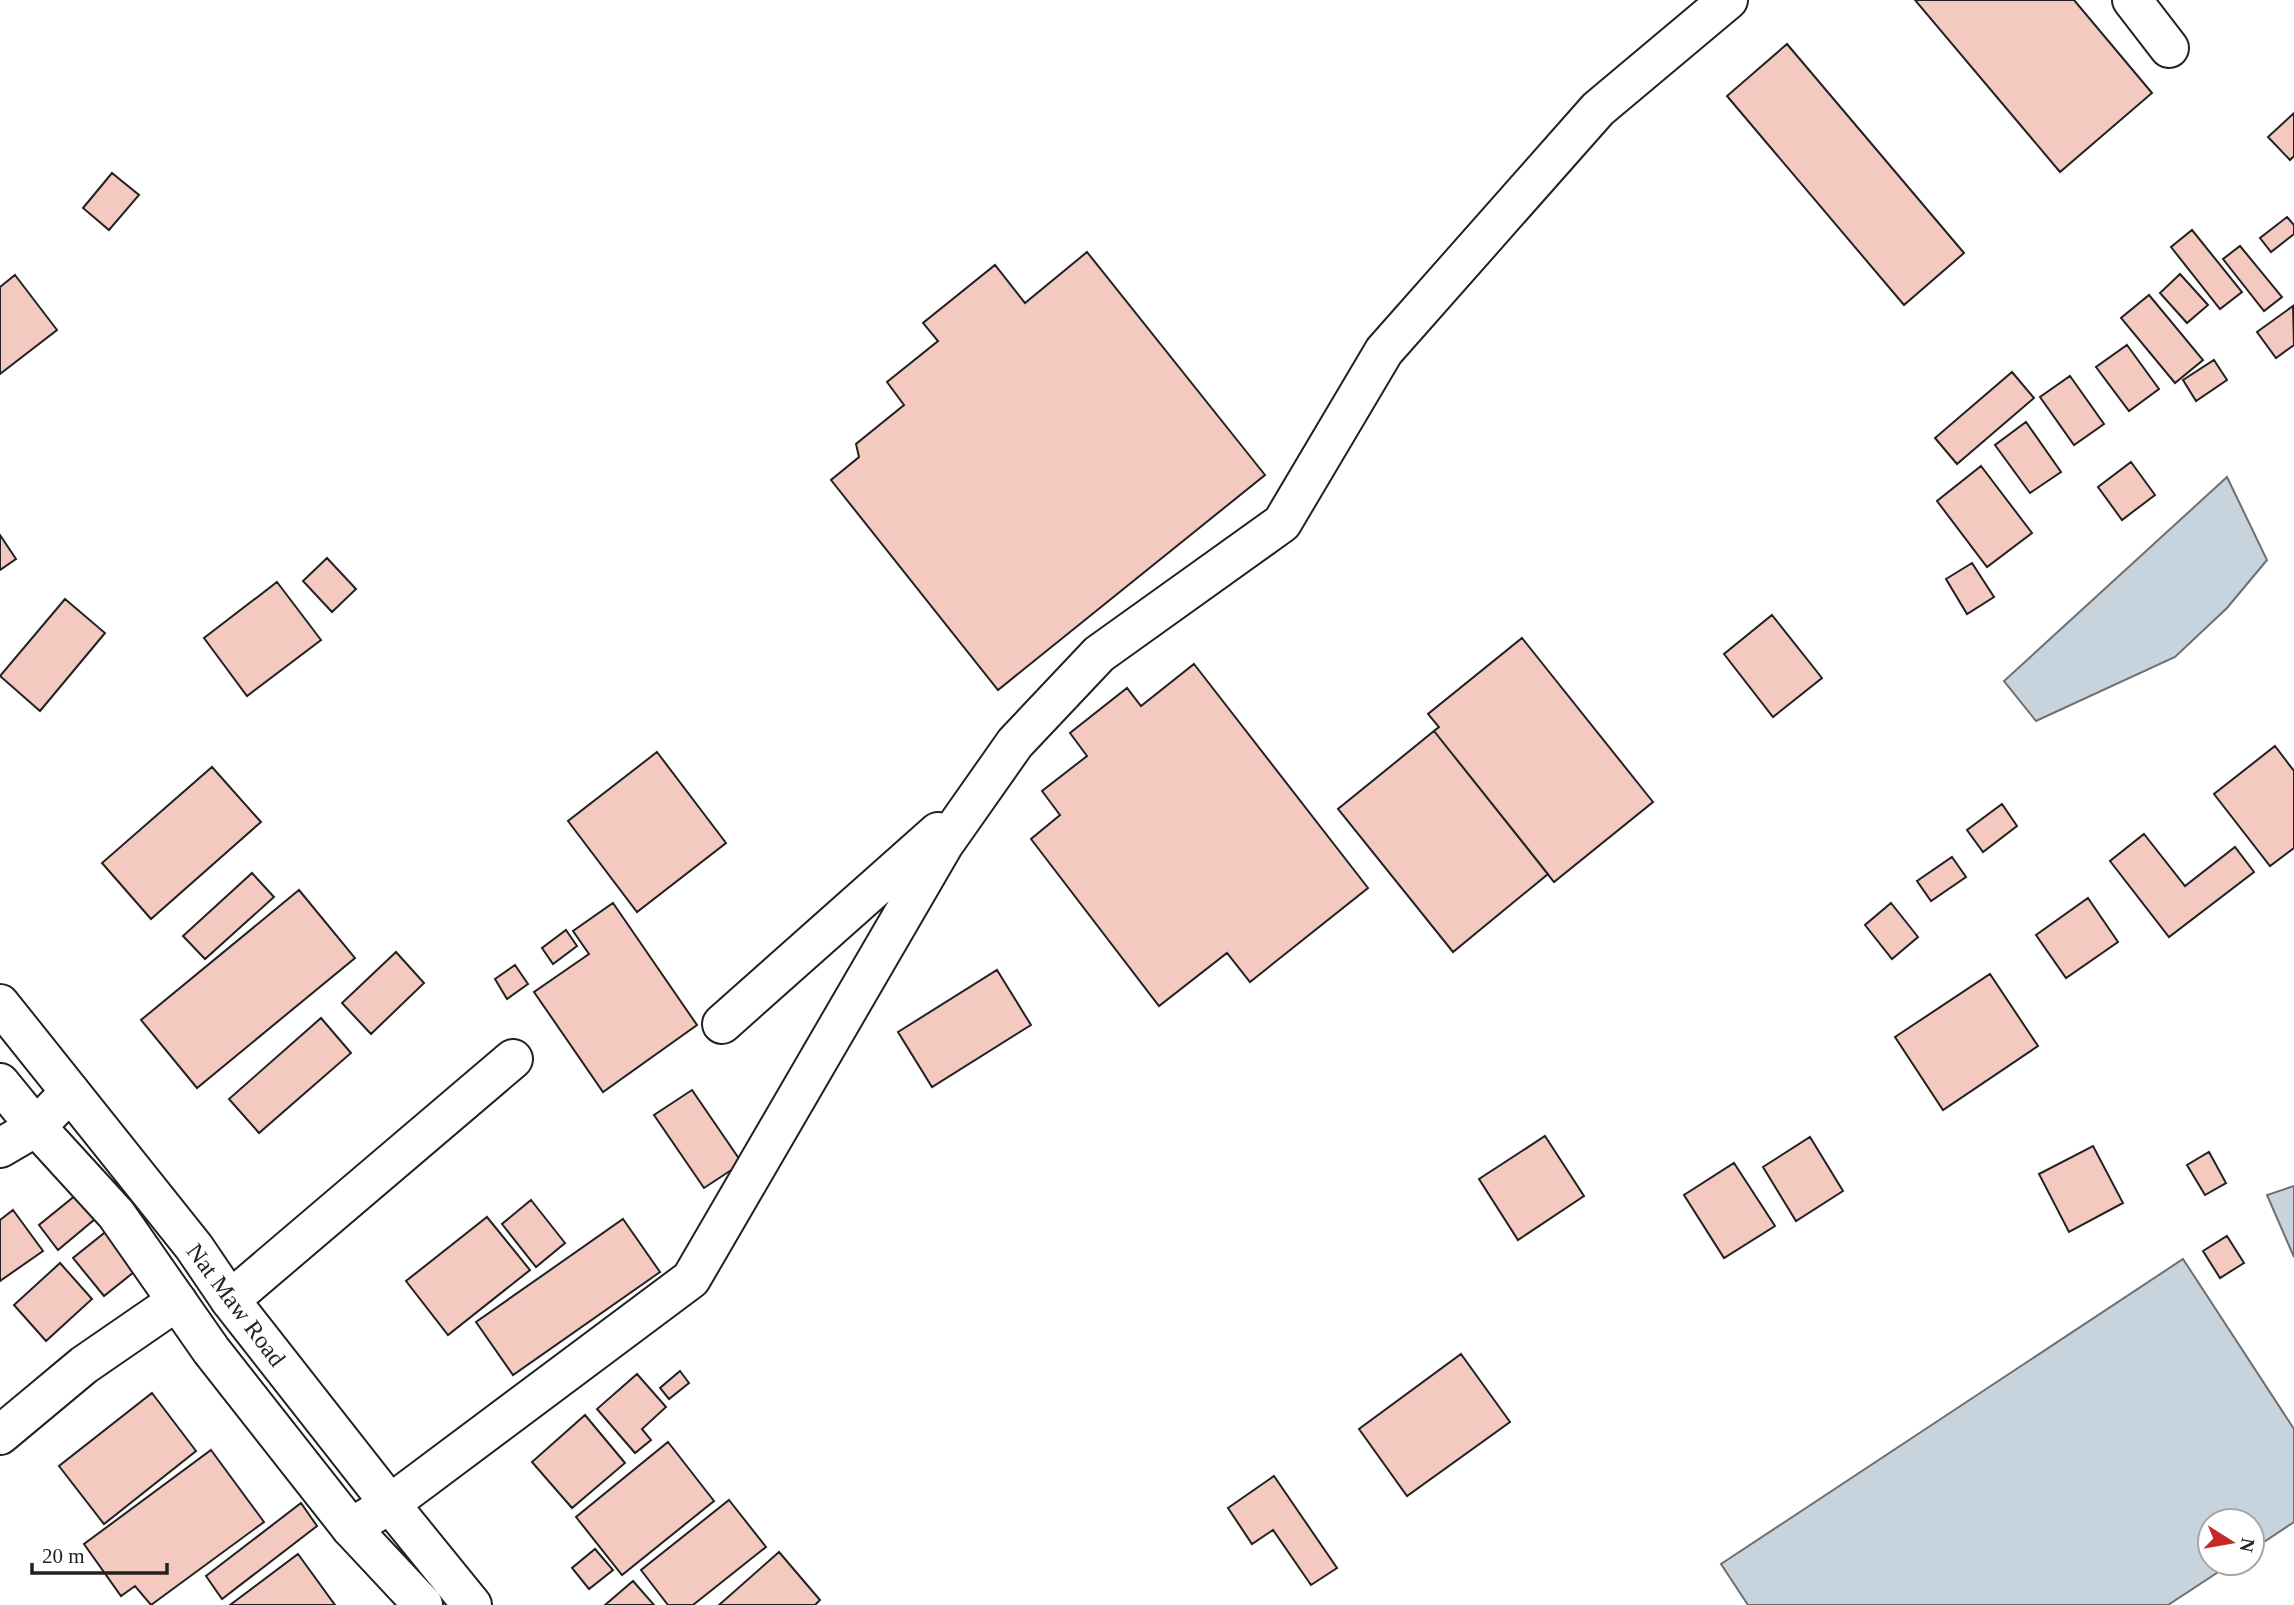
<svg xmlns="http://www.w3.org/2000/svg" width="2294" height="1605" font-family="'Times New Roman',serif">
	<rect width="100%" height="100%" fill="#fff"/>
	<path fill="#c7d3dd" stroke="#6f6f6f" stroke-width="2" d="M2227,477L2267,560L2227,608L2175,657L2036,721L2004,681Z
		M2294,1186V1257L2267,1195Z
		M2183,1259L2294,1429V1522L2252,1550V1521H2210V1563H2232L2168,1605H1748L1721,1564Z"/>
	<path fill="#f3c9c0" stroke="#222" stroke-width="2" d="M1915,0H2074L2152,93L2060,172Z
		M1787,44L1964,253L1904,305L1727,96Z
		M2294,113V156L2290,160L2268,137Z
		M112,173L139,195L109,230L83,208Z
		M2287,217L2294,225V234L2271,252L2260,238Z
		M2192,230L2242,292L2220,309L2171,247Z
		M2240,246L2282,297L2264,311L2223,259Z
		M1087,252L1265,475L998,690L831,480L859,457L856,444L904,405L887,382L938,341L923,323L995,265L1025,303Z
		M2180,274L2208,305L2187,323L2160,293Z
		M15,275L57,330L0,374V287Z
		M2149,295L2203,360L2175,383L2121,318Z
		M2293,306L2294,345L2276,358L2257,332Z
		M2127,345L2159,389L2129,411L2096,367Z
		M2214,360L2227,380L2196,401L2183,380Z
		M2012,372L2034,398L1957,464L1935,438Z
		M2070,376L2104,424L2074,445L2040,397Z
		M2026,422L2061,472L2030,493L1995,445Z
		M2131,462L2155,495L2122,520L2098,487Z
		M1981,466L2032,533L1987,567L1937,501Z
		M0,535L16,559L0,570Z
		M327,558L356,589L332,612L303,581Z
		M1972,563L1994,597L1967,614L1946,579Z
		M277,582L321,640L247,696L204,638Z
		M65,599L105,633L40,711L0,676Z
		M1772,615L1822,678L1773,717L1724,654Z
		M1522,638L1653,802L1554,882L1434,731L1439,727L1428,714Z
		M1194,664L1368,888L1250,982L1227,953L1159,1006L1031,839L1060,815L1042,791L1087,756L1070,733L1127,688L1141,706Z
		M1434,731L1548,874L1453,952L1338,809Z
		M2275,746L2294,771V848L2270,866L2214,794Z
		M657,752L726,843L637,912L568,821Z
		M212,767L261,822L151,919L102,863Z
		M2002,804L2017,826L1983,852L1967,830Z
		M2144,834L2185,886L2235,847L2254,872L2169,937L2110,861Z
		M1952,857L1966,877L1931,901L1917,881Z
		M252,873L274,897L205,959L183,936Z
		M299,890L355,958L197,1088L141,1020Z
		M2088,898L2118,942L2066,978L2036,935Z
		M613,903L697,1025L603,1092L534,992L589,954L573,931Z
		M1891,903L1918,937L1892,959L1865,925Z
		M566,930L577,946L553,964L542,948Z
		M396,952L424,983L371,1034L342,1003Z
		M515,965L528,984L507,999L495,979Z
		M997,970L1031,1025L932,1087L898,1032Z
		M1990,974L2038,1046L1943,1110L1895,1037Z
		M321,1018L351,1053L259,1133L229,1099Z
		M692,1090L742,1163L704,1188L654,1115Z
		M1545,1136L1584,1196L1518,1240L1479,1179Z
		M1810,1137L1843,1191L1796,1221L1763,1167Z
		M2093,1146L2123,1203L2069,1232L2039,1174Z
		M2209,1152L2226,1183L2205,1195L2187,1165Z
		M1734,1163L1775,1226L1724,1258L1684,1195Z
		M76,1195L95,1219L58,1250L39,1225Z
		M531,1200L565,1243L536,1267L502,1224Z
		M13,1210L43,1251L0,1281V1220Z
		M487,1217L530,1270L448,1335L406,1281Z
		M623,1219L660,1272L513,1375L476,1322Z
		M113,1226L144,1264L104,1296L73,1258Z
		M2227,1236L2244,1263L2220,1278L2203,1251Z
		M60,1263L92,1299L46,1341L14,1305Z
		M1461,1354L1510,1422L1407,1496L1359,1429Z
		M680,1371L689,1383L669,1399L660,1388Z
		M637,1374L666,1407L642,1429L651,1440L635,1453L597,1409Z
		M152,1393L196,1451L104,1524L59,1466Z
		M585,1415L625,1463L572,1508L532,1462Z
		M668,1442L714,1501L622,1575L576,1517Z
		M211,1450L264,1522L151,1605L135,1586L121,1596L84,1544Z
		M1274,1476L1337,1568L1311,1585L1273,1530L1252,1544L1228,1508Z
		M729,1500L766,1547L693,1605H668L641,1570Z
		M301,1503L317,1526L222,1599L206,1576Z
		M595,1549L613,1570L589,1589L572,1568Z
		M779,1552L820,1600L815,1605H719Z
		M298,1554L335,1605H230Z
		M633,1581L654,1605H605Z"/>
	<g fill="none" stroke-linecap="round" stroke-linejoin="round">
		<defs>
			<path id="street" d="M2132,0L2169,48
				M722,1024L938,832
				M0,1148L36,1127L70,1092
				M230,1300L513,1059
				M0,1435L84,1365L177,1301
				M351,1528L390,1504L691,1279L944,844L1015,743L1099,654L1282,523L1384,351L1598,109L1728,0"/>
			<path id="primary" d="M0,1004L194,1247L230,1300L390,1504L472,1605
				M0,1083L31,1121L116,1214L211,1350L351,1528L423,1605"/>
		</defs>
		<use href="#street" stroke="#222" stroke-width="42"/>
		<use href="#primary" stroke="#222" stroke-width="42"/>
		<use href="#street" stroke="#fff" stroke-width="38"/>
		<use href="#primary" stroke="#fff" stroke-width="38"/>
	</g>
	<g text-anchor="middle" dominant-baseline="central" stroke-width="5" stroke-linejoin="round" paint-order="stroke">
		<g font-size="24" fill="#222" stroke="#fff">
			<text transform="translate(236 1305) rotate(53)">Nat Maw Road</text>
		</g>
	</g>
	<g transform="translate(2231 1542) rotate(101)"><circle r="33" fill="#ffffff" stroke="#a7a7a7" stroke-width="2"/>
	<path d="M0-5L12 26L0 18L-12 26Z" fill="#c62828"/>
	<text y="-10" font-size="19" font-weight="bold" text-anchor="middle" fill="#222222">N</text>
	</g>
	<path d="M32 1563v10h135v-10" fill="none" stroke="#222222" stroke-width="3.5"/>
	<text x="42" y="1563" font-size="21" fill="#222222" stroke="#ffffff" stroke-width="5" paint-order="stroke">20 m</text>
</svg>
